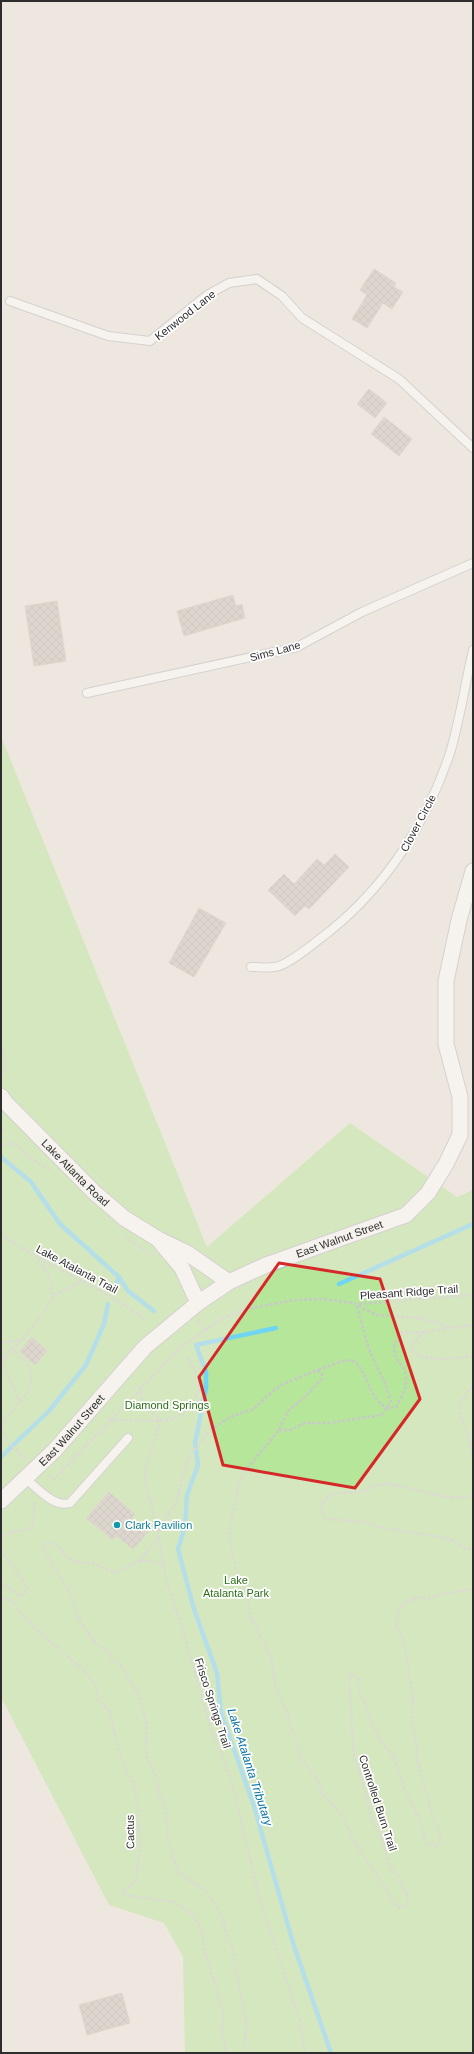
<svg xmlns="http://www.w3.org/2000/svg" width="474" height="2054" font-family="Helvetica,sans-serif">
	<defs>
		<pattern id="building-cross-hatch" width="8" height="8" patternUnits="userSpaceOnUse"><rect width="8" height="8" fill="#c7c2ba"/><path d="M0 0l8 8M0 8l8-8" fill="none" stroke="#aba7a0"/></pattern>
	</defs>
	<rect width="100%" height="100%" fill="#eee7df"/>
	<path fill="#b6e69a" d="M1,736L207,1247L350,1123L457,1197L473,1190V2053H185L183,1957L164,1923L109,1905L1,1697Z"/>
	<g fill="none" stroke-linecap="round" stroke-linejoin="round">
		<path stroke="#70d4f3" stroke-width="4.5" d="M1,1157L31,1182L60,1224L119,1277L128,1291L154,1311
			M339,1284L473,1224
			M114,1289L119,1277
			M276,1328L196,1345L206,1372V1388L195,1443L198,1465L187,1495L185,1526L178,1549L194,1609L217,1673L221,1713L254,1806L293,1943L331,2053
			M1,1457L49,1411L86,1365L104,1324L108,1304"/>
	</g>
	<path fill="url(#building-cross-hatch)" stroke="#cac3b8" d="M374,269L396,283L394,287L403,292L392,309L383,303L367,328L352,319L367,295L360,290Z
		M369,389L387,403L375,418L357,404Z
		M384,417L412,439L399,456L371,434Z
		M233,595L236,606L242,604L245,618L184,636L177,611Z
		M57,601L66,661L34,666L25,606Z
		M335,854L349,867L309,909L305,906L295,916L268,890L284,874L294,884L317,859L324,865Z
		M199,908L226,923L194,977L169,963Z
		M32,1337L47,1351L35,1365L20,1351Z
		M109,1492L135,1514L131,1518L148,1532L133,1549L117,1536L113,1540L86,1518Z
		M122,1993L130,2023L87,2035L79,2005Z"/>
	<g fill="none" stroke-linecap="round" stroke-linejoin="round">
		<defs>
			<path id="lane" d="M10,301L108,336L150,341L207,295L229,283L257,279L282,296L302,318L399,379L473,448
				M87,693L297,647L362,612L473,563
				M251,967C259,967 267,968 275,967C288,966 318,940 330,931C387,885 427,822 450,753C460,720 465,684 473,650
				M25,1478C37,1488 54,1508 70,1503L128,1438"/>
			<g id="street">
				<path id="s1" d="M1,1096L5,1102L94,1192L124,1218L158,1239L187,1253L229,1282"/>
				<path d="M161,1243L182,1268L198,1303"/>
				<path id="s2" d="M1,1501L54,1451L145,1347L198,1303L229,1282L266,1265L406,1215L428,1193L446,1164L460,1135V1097L446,1044V981L459,920L473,871"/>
			</g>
		</defs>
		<use href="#lane" stroke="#b3b6c0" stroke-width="10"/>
		<use href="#street" stroke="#b3b6c0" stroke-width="17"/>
		<path stroke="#c8c8c8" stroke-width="2.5" stroke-dasharray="3 2" stroke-linecap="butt" d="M1,1047L5,1058L6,1070L1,1075
			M1,1128L3,1130L1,1132
			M1,1145L14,1143L30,1158L50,1170
			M1,1234C47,1267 100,1286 145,1319
			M126,1237L152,1256
			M39,1260L48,1272L53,1296
			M359,1305L362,1308L377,1315L420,1318L453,1328L473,1325
			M198,1320L205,1330
			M450,1328L424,1332L412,1344V1351C425,1362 456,1359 473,1356
			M1,1343L20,1340
			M12,1349C17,1354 24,1359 28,1365C36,1377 29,1393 20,1402
			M1,1360L27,1335L45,1311L53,1296L83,1281
			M318,1370L345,1360L354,1361C369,1374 368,1398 387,1408L396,1407C403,1395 410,1382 404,1369C403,1366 400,1364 398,1361C391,1351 394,1342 402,1333L424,1332
			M473,1386C448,1413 465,1417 470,1443C471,1448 471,1453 473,1458
			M141,1387C140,1404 147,1411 161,1419
			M161,1419L146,1467L145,1482L158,1531L166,1580L183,1631L210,1726L231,1778L260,1900L300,2021L305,2053
			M110,1420C130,1420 152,1422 172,1419C177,1418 181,1414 185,1411C204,1395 202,1374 186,1357
			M1,1430L10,1444L26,1460
			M1,1430L6,1418L20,1402L1,1360
			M279,1430H290L305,1423H328L382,1415L391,1401L385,1383L370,1352L356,1304
			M48,1475L54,1479L181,1347L220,1320L242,1310L294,1300L324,1299L359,1304L473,1295
			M473,1494C456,1506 408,1485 387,1484C376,1483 368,1491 357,1492C347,1493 333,1491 325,1500C320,1506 322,1513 327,1519L365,1522L378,1527L451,1539L464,1548L473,1550
			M158,1531L176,1503L183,1475L191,1454L210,1430L230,1417L254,1409L266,1397L281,1385L317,1370L322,1374V1378L305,1397L288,1411L279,1430L245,1471L238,1486L229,1534L237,1577L243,1580L251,1617L271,1656L275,1686L285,1707L303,1762L314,1773L323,1794L340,1813L355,1843L396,1905L400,1908L406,1906L408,1898L400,1879L390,1866L383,1841L373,1821L360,1773L354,1757L349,1677L351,1674L358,1678V1687L361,1696L380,1740L395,1759L405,1790L418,1817L426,1841L429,1844L437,1846L440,1843L441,1836L432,1815L416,1753L417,1746L412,1725L413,1700L404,1641L396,1626L399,1611L404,1604L411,1600L420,1597L429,1599L437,1595L473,1589
			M159,1537L139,1561L115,1573L95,1564L71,1561L55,1544L47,1543L43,1548L68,1589L70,1597L75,1602L74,1610L82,1624L95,1642L110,1653L112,1660L121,1665L137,1692L147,1725L146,1741L147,1758L159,1783L158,1792L166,1811L167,1834L173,1859L179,1873L205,1890L225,1921L224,1927L233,1949L235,1967L246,2018L245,2053
			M1,1540C7,1529 20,1533 30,1528L33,1524L35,1501
			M1,1550L28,1589L24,1595L20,1596L1,1582
			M140,1561H151L164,1566
			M1,1598L12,1600L27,1621L83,1670L96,1685L98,1700L109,1711L122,1762L133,1782L138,1807L140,1848L137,1871L136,1880L124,1891V1895L174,1902L191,1913L201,1928L205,1952L224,2015L221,2031L226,2047L225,2053"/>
		<use href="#lane" stroke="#fff" stroke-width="8"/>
		<use href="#street" stroke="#fff" stroke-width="15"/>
	</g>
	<path d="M0 0H474V2054H0ZM279,1263L380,1279L420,1399L355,1488L223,1465L199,1377Z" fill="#eee7df" fill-opacity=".55" fill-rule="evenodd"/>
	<path fill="none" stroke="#d62828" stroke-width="3" stroke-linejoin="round" d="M279,1263L380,1279L420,1399L355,1488L223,1465L199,1377Z"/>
	<circle fill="#0f9aa8" stroke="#fff" stroke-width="1.5" cx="117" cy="1525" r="4"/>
	<g text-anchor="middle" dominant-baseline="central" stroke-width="3.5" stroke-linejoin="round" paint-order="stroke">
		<g font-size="11" fill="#2d2d2d" stroke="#fff">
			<text transform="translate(185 315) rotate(-38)">Kenwood Lane</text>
			<text transform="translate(275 651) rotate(-15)">Sims Lane</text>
			<text transform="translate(418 823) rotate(-62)">Clover Circle</text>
			<text stroke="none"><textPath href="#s1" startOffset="107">Lake Atlanta Road</textPath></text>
			<text stroke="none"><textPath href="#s2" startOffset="436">East Walnut Street</textPath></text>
			<text transform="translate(77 1269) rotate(28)">Lake Atalanta Trail</text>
			<text transform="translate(409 1292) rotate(-4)">Pleasant Ridge Trail</text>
			<text stroke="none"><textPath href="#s2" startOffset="100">East Walnut Street</textPath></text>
			<text transform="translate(213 1703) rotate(72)">Frisco Springs Trail</text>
			<text transform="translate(378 1803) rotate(72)">Controlled Burn Trail</text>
			<text transform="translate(130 1832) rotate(-91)">Cactus</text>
		</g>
		<g font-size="11" fill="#2d6e19" stroke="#fff">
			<text x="167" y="1405">Diamond Springs</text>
			<text x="236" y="1580">Lake<tspan x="236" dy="13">Atalanta Park</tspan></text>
		</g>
		<g font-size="11" fill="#0d838f" stroke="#fff" text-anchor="start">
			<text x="125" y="1525">Clark Pavilion</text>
		</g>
		<g font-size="12" font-style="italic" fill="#0973a4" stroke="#fff">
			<text transform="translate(250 1767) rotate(72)">Lake Atalanta Tributary</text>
		</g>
	</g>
	<rect width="474" height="2054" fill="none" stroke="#2d2d2d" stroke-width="4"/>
</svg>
